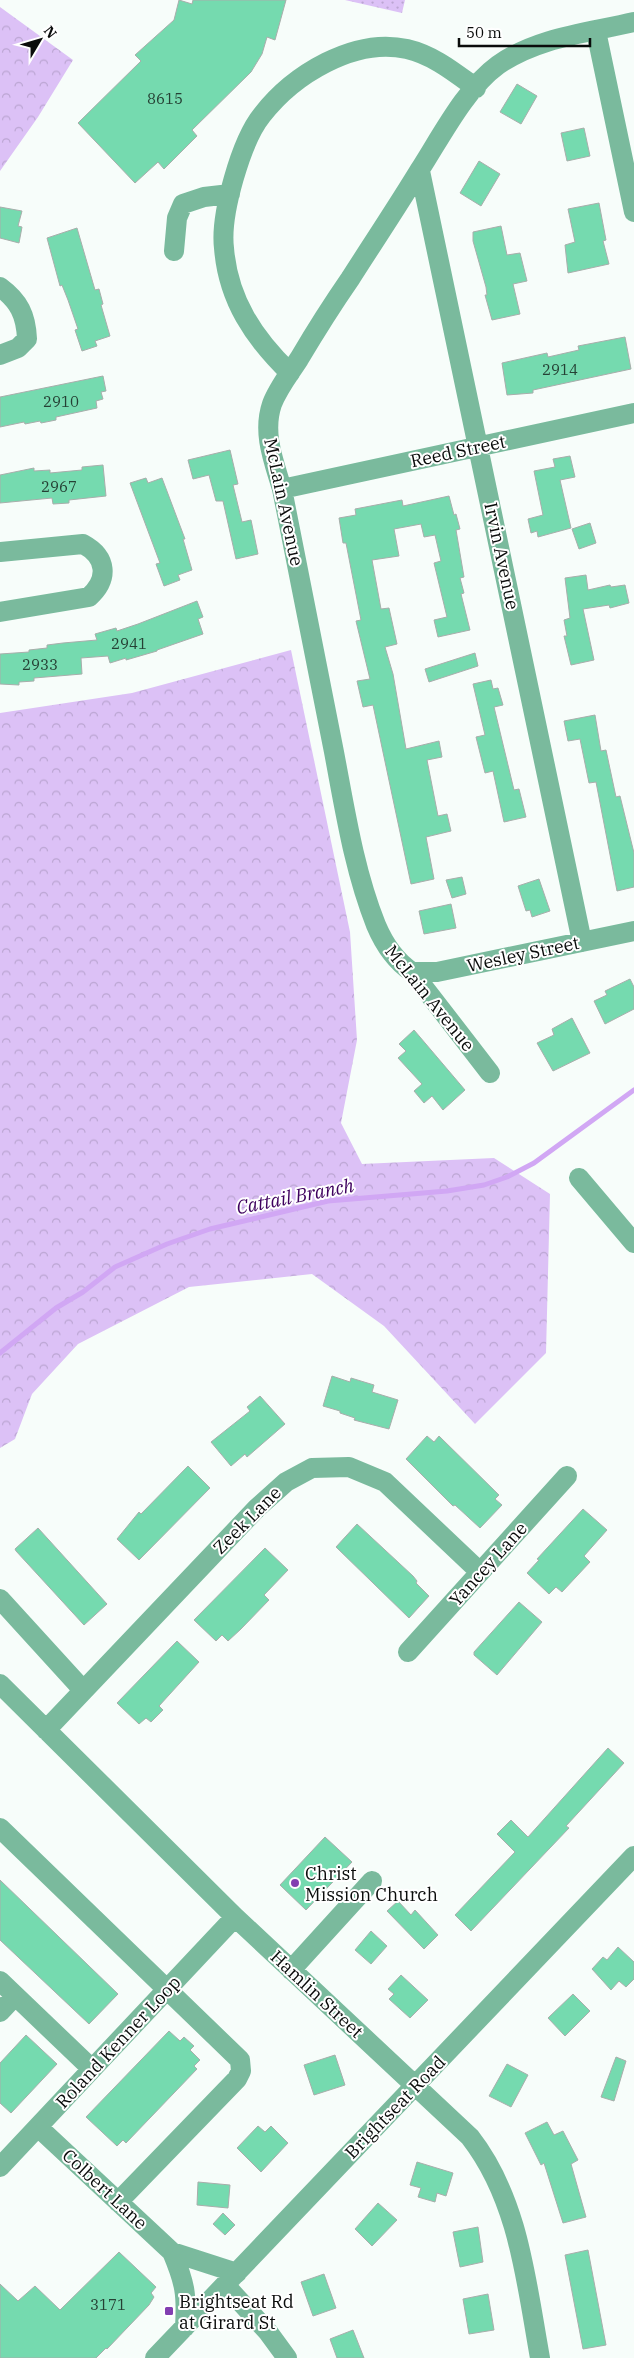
<svg xmlns="http://www.w3.org/2000/svg" width="634" height="2358" font-family="'IBM Plex Serif',serif">
	<defs>
		<pattern id="forest-crowns" width="20" height="18" patternUnits="userSpaceOnUse" patternTransform="scale(1.25)"><rect width="20" height="18" fill="#dcc1f6"/><path d="M2 6a3 3 0 1 1 6 0M12 15a3 3 0 1 1 6 0" fill="none" stroke="#bba5d2"/></pattern>
		<pattern id="park-dots" width="8" height="8" patternUnits="userSpaceOnUse" patternTransform="scale(1.25)"><rect width="8" height="8" fill="#dcc1f6"/><path d="M2 2h.1M6 6h.1" fill="none" stroke="#bba5d2" stroke-width="1.8" stroke-linecap="round"/></pattern>
	</defs>
	<rect width="100%" height="100%" fill="#f7fdfa"/>
	<path fill="url(#forest-crowns)" d="M0,7L73,60L38,117L0,171Z
		M291,650L350,932L357,1040L341,1123L362,1164L494,1158L550,1194L546,1353L475,1424L384,1326L312,1274L189,1287L78,1344L32,1394L15,1439L0,1448V713L132,693Z"/>
	<path fill="url(#park-dots)" d="M345,0H405L402,13Z"/>
	<g fill="none" stroke-linecap="round" stroke-linejoin="round">
		<path stroke="#d1a7f4" stroke-width="5" d="M0,1353L56,1308L83,1292L115,1267L167,1244L210,1229L328,1201L447,1191L484,1185L507,1177L534,1163L634,1090"/>
	</g>
	<path fill="#75daaf" stroke="#a8aeab" d="M179,0L192,4L193,0H286L275,40L267,37L262,54L251,72L192,130L197,136L164,169L158,162L135,183L78,123L141,61L135,55L174,20Z
		M517,84L537,96L521,124L500,112Z
		M584,128L590,156L567,161L561,133Z
		M479,161L500,174L481,206L460,193Z
		M599,203L606,240L603,241L609,264L568,273L565,245L575,242L568,209Z
		M0,207L22,211L18,226L22,227L19,243L0,238Z
		M501,226L507,255L520,253L527,281L513,284L520,314L492,320L485,295H487L486,287L473,241V232Z
		M77,228L95,290L99,289L103,304L101,305L110,336L95,341L97,346L82,351L75,330L78,329L68,300L62,285L60,286L47,238Z
		M625,337L631,369L533,390V393L507,395L502,363L547,353L548,357L579,350L578,346Z
		M103,376L106,391L101,392L103,399L96,401L97,408L56,417V420L41,423L40,421L25,424L24,422L0,427V397Z
		M230,450L238,484L233,485L242,522L251,520L258,554L236,559L223,501H216L209,475L193,479L188,460Z
		M570,456L575,477L560,480L571,528L538,537L537,531L531,533L528,519L543,515L534,471L555,467L553,459Z
		M103,465L106,496L69,500V503L53,504L52,498L0,503V475L34,468V471L50,470V473L82,470V467Z
		M146,478L148,483L162,478L185,539H183L192,570L178,575L180,580L164,586L156,564L160,563L130,483Z
		M449,496L454,515L456,514L460,529L456,530L464,577L460,578L464,593L461,594L470,630L438,637L434,620L447,617L434,563L441,561L435,535L424,537L421,524L394,529L399,556L372,560L381,609L389,608L397,644L385,647L393,674L406,749L439,741L442,757L427,760L438,816L447,814L451,831L426,837L434,879L411,884L373,705L363,707L357,681L370,679L356,621L361,620L346,543H343L339,518L356,515L355,509L402,500L403,506Z
		M590,523L596,543L579,549L572,529Z
		M586,575L588,590L610,585L611,587L625,585L629,603L610,608L609,605L583,609L594,660L571,665L564,636H567L564,620L570,618L565,578Z
		M197,601L203,617L198,619L203,634L157,650V651L126,660V658L110,663L108,656L81,658L82,674L34,678V681L19,682V685L0,684V654L29,652V650L47,648V645L63,643L97,640L95,634L116,628L117,631L138,624Z
		M475,653L478,666L429,682L425,669Z
		M491,680L493,689L498,688L503,705L494,707L514,790L519,789L526,817L504,822L493,771L485,773L476,737L485,735L473,684Z
		M595,715L601,751L606,750L616,797L620,796L634,853V887L617,891L596,782L589,783L580,739L568,741L564,721Z
		M462,877L466,894L452,898L446,880Z
		M539,879L550,911L532,917L530,910L526,911L518,886Z
		M451,904L456,928L424,934L419,911Z
		M630,979L634,987V1009L605,1024L594,1001L607,995L605,991Z
		M572,1018L590,1053L553,1071L537,1043L554,1035L552,1029Z
		M414,1030L465,1090L443,1110L432,1096L424,1103L414,1091L422,1084L398,1058L406,1051L399,1044Z
		M332,1376L350,1382L351,1378L374,1385L372,1392L398,1400L389,1429L354,1420L355,1418L340,1413V1411L323,1406Z
		M260,1396L285,1424L247,1457L245,1454L231,1466L211,1442L250,1411L247,1407Z
		M427,1436L434,1442L439,1436L499,1495L495,1499L502,1505L480,1528L455,1505L453,1506L406,1459Z
		M188,1466L210,1488L139,1560L117,1539L139,1512L141,1514Z
		M583,1509L607,1530L584,1556L590,1562L562,1592L556,1587L549,1594L527,1573L539,1560L537,1559Z
		M357,1524L413,1576L417,1581L416,1583L429,1596L409,1618L336,1547Z
		M38,1528L107,1604L84,1625L16,1551L15,1549Z
		M265,1548L288,1570L264,1595L269,1600L241,1629L228,1641L222,1635L216,1641L194,1620Z
		M519,1602L542,1622L497,1675L474,1655V1652Z
		M177,1641L199,1662L159,1706L163,1710L151,1722L146,1718L139,1724L117,1703Z
		M608,1748L624,1763L566,1826L569,1828L471,1931L455,1915L515,1852L497,1834L511,1820L528,1837Z
		M325,1837L352,1862L306,1910L280,1885Z
		M0,1880L118,1994L89,2024L0,1940Z
		M398,1901L411,1915L415,1910L438,1935L424,1949L387,1911Z
		M371,1931L387,1946L371,1964L355,1950Z
		M618,1947L634,1962V1979L626,1987L619,1981L611,1990L592,1969L603,1957L607,1960Z
		M401,1975L428,2000L410,2018L389,1999L394,1994L388,1989Z
		M573,1994L590,2011L565,2036L548,2018Z
		M169,2031L180,2041L184,2037L194,2046L190,2050L200,2060L194,2066L197,2069L126,2143L123,2140L117,2146L86,2117Z
		M26,2035L57,2064L11,2113L0,2103V2063Z
		M335,2055L345,2085L314,2095L304,2065Z
		M616,2057L626,2061L614,2101L601,2097Z
		M507,2064L528,2075L511,2107L489,2096Z
		M547,2122L554,2135L563,2131L578,2160L571,2164L586,2217L563,2223L544,2163L541,2165L525,2133Z
		M258,2126L265,2132L271,2126L288,2143L261,2172L237,2148Z
		M417,2162L453,2173L446,2196L437,2193L435,2202L418,2197L421,2188L410,2185Z
		M198,2182L230,2185L228,2208L197,2205Z
		M378,2203L397,2220L372,2246L355,2229Z
		M223,2213L235,2225L225,2235L213,2224Z
		M478,2227L483,2262L460,2267L453,2232Z
		M588,2250L606,2345L583,2349L565,2255Z
		M119,2252L156,2287L151,2293L154,2297L149,2305L107,2349L106,2348L96,2358H0V2284L18,2301L35,2286L60,2310Z
		M324,2274L336,2308L313,2316L301,2282Z
		M488,2294L494,2330L469,2334L463,2299Z
		M353,2330L364,2358H337L330,2339Z"/>
	<g fill="none" stroke-linecap="round" stroke-linejoin="round">
		<path stroke="#7aba9d" stroke-width="20" d="M596,31L634,212
			M420,171L582,942
			M174,251L177,218L183,204L204,197L230,194
			M0,287C19,301 26,315 27,339L18,348L0,355
			M290,373C254,338 228,300 224,248C220,215 241,141 262,115C293,75 354,37 407,49C433,55 454,72 476,88
			M282,489L634,413
			M0,552L83,544C107,557 109,579 89,597L0,612
			M412,972H437L634,931
			M490,1073L412,972C394,960 384,944 376,925C354,870 345,810 334,752C317,665 300,577 282,489C274,462 262,433 272,404C278,388 290,373 299,359C315,332 332,305 350,279C373,243 397,207 419,171C441,137 465,89 498,65C538,37 588,33 634,22
			M579,1178L634,1243
			M0,1599L83,1690
			M408,1652L567,1476
			M0,1684L235,1917L470,2137C519,2200 526,2281 540,2358
			M46,1730L257,1508L286,1482L312,1468L349,1467L385,1482L480,1572
			M0,1828L240,2060L241,2071L237,2079L118,2202
			M291,1970L372,1881
			M0,1981L92,2069
			M0,2012L15,1996
			M38,2127L172,2252C185,2283 187,2294 185,2327
			M0,2167L235,1917
			M172,2252L237,2273
			M226,2286L268,2332L287,2358
			M155,2358L634,1856"/>
	</g>
	<g fill="#823eb1" stroke="#fff" stroke-width="2">
		<circle cx="295" cy="1883" r="5"/>
		<rect x="164" y="2306" width="10" height="10" rx="2.5"/>
	</g>
	<g text-anchor="middle" dominant-baseline="central" stroke-width="4" stroke-linejoin="round" paint-order="stroke">
		<g font-size="15" fill="#254034">
			<text x="165" y="98">8615</text>
			<text x="560" y="369">2914</text>
			<text x="61" y="401">2910</text>
			<text x="59" y="486">2967</text>
			<text x="129" y="643">2941</text>
			<text x="40" y="664">2933</text>
			<text x="108" y="2304">3171</text>
		</g>
		<g font-size="18" fill="#0a0c0b" stroke="#fff">
			<text transform="translate(458 451) rotate(-12)">Reed Street</text>
			<text transform="translate(284 502) rotate(78)">McLain Avenue</text>
			<text transform="translate(502 556) rotate(78)">Irvin Avenue</text>
			<text transform="translate(523 954) rotate(-12)">Wesley Street</text>
			<text transform="translate(430 998) rotate(51)">McLain Avenue</text>
			<text transform="translate(247 1520) rotate(-45)">Zeek Lane</text>
			<text transform="translate(488 1564) rotate(-48)">Yancey Lane</text>
			<text transform="translate(317 1994) rotate(43)">Hamlin Street</text>
			<text transform="translate(118 2042) rotate(-47)">Roland Kenner Loop</text>
			<text transform="translate(395 2107) rotate(-46)">Brightseat Road</text>
			<text transform="translate(105 2189) rotate(43)">Colbert Lane</text>
		</g>
		<g font-size="18" fill="#0a0c0b" stroke="#fff" text-anchor="start">
			<text x="305" y="1873">Christ<tspan x="305" dy="21">Mission Church</tspan></text>
			<text x="179" y="2301">Brightseat Rd<tspan x="179" dy="21">at Girard St</tspan></text>
		</g>
		<g font-size="19" font-style="italic" fill="#3e005e" stroke="#fff">
			<text transform="translate(295 1196) rotate(-11)">Cattail Branch</text>
		</g>
	</g>
	<g transform="translate(40 40) rotate(52)" stroke="#ffffff" stroke-width="4" paint-order="stroke">
	<path d="M0-4L9 19L0 12L-9 19Z" fill="#0a0c0b"/>
	<text y="-8" font-size="14" font-weight="bold" text-anchor="middle" fill="#0a0c0b">N</text>
	</g>
	<path d="M459 38v8h131v-8" fill="none" stroke="#0a0c0b" stroke-width="2.5"/>
	<text x="466" y="38" font-size="15" fill="#0a0c0b" stroke="#ffffff" stroke-width="4" paint-order="stroke">50 m</text>
</svg>
